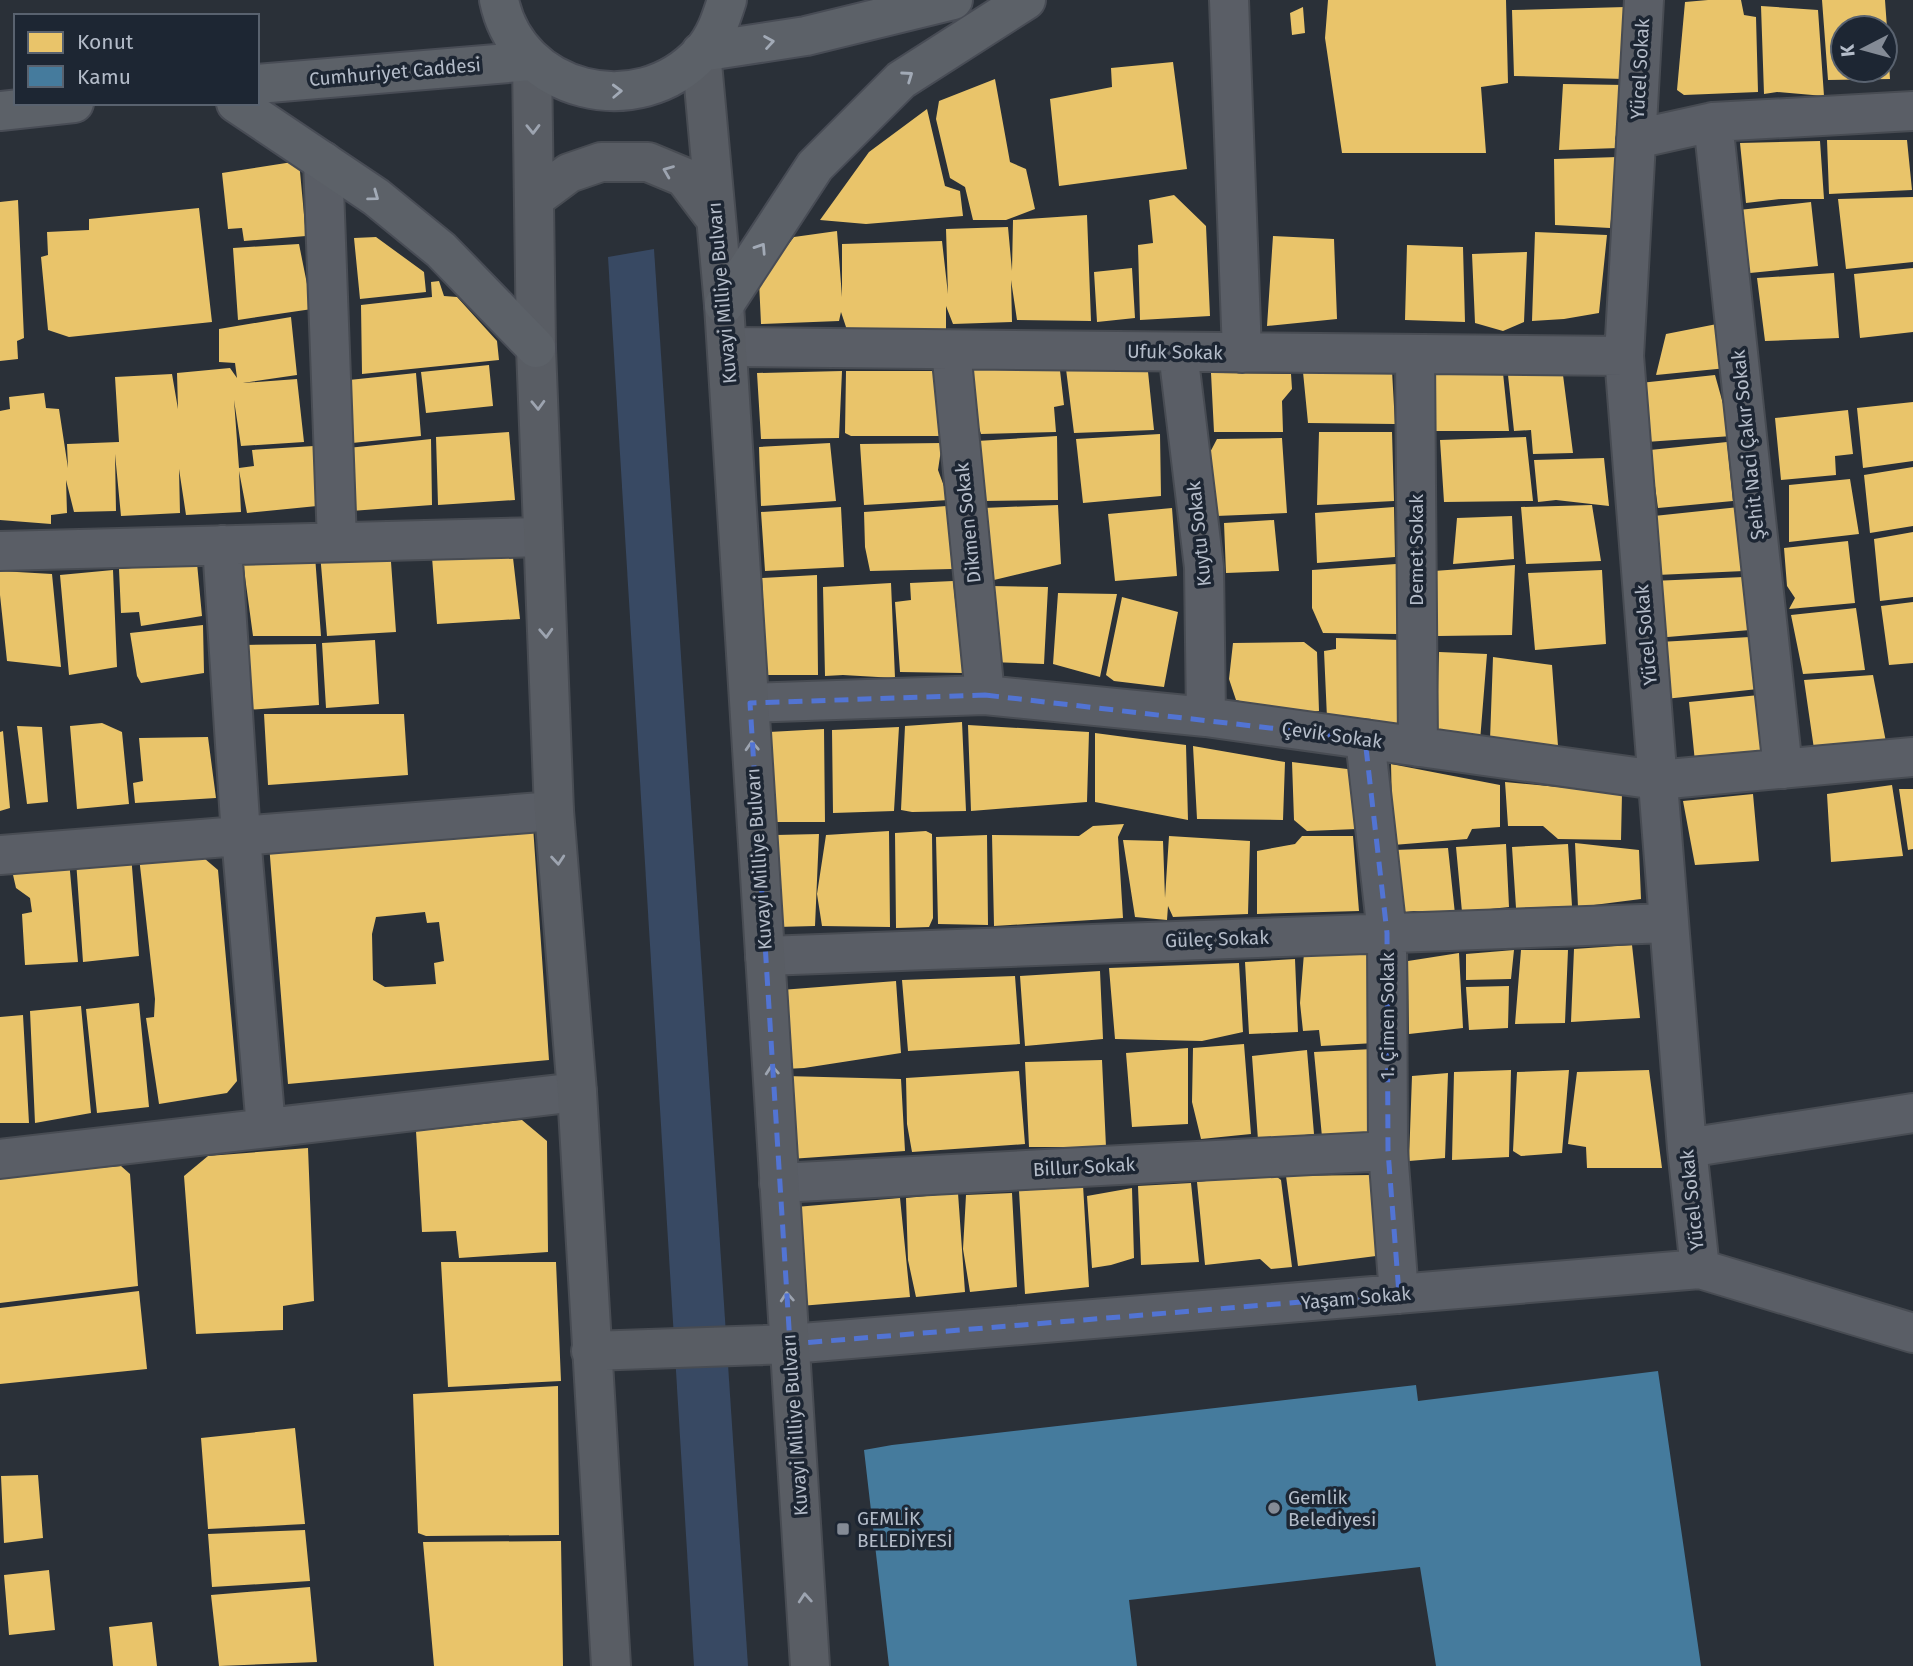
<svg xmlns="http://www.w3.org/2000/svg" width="1913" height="1666" font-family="'Fira Sans',sans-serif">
	<rect width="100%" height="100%" fill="#2a3038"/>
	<path fill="#384963" d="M654,249L748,1666H694L608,257Z"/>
	<path fill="#e9c46a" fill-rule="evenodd" d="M1328,0H1506L1508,83L1481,87L1486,153H1342L1325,38Z
		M1708,0H1741L1744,15L1756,17L1758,92L1684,95L1677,90L1685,2Z
		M1822,0H1885L1887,28H1843V70H1885V32H1887L1890,79L1828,80Z
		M1761,6L1818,10L1824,96L1777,92L1764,94Z
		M1303,7L1305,33L1292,35L1290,13Z
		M1626,7L1624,79L1514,76L1512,10Z
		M1173,62L1187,169L1059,186L1050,99L1112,87L1111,68Z
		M995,79L1010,162L1026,169L1035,209L1006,220H973L965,187L950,178L936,119L939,101Z
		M1563,84L1625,85L1619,148L1559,150Z
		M927,109L945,186L960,191L963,216L866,224L820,220L869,152Z
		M1827,140H1907L1912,190L1829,194Z
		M1820,141L1824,199H1781L1746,203L1740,143Z
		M1618,157L1610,228L1555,225L1554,159Z
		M299,161L306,236L244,241L242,228L228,229L222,173Z
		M1174,195L1206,226L1210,316L1140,320L1138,245L1153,243L1149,200Z
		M1913,197V262L1846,269L1838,199Z
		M18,200L24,338L17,341L18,359L0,361V202Z
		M1811,202L1818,266L1750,273L1739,210Z
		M199,208L212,322L69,337L48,330L41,257L48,255L47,232L89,230V219Z
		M1087,215L1091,321L1017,320L1011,280L1012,322L953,324L946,306V329L932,330L848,333L841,312L839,321L761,324L759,281L794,237L837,231L842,297V244L942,241L948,294L946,229L1008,227L1012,271L1013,220Z
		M1535,232L1607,235L1599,313L1564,319L1532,321Z
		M1273,236L1334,239L1337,319L1267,326Z
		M376,237L424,272L426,292L360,299L354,238Z
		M299,244L312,309L238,320L233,248Z
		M1407,245L1463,247L1465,322L1405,320Z
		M1527,252L1524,322L1503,331L1475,323L1472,254Z
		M1132,268L1135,318L1097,322L1094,272Z
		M1913,268V332L1860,338L1854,274Z
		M1834,273L1839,338L1765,341L1757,278Z
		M439,281L444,296L457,297L497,341L499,360L362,374L361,305L432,297L431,282Z
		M291,317L297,375L243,383L297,379L304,442L241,446L234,400L239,468L254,466L252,450L314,446L317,506L247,513L239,471L241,512L186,515L179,469L180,513L121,516L115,454L116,511L74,512L66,480L67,513L51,515V524L0,520V411L10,409L9,397L44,393L46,408L59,409L68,468L67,444L119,442L115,377L172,374L178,409L177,373L230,368L237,378L235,363L219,362V329Z
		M1722,323L1727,368L1656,375L1666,334Z
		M1059,362L1064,405L1054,407L1056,432L981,434L968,395L966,364Z
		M1147,362L1154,430L1074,433L1066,369Z
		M489,365L493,406L426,413L421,372Z
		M842,371L839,438L761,439L757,373Z
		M846,371H942L941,436H851L845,433Z
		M1392,371L1395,424L1308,423L1303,372Z
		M416,373L421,436L352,443L349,380Z
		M1211,373L1291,374L1292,389L1282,401L1283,432H1214Z
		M1433,373H1503L1509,431H1435Z
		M1508,375H1563L1573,453L1533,454L1531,430L1514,431Z
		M1715,375L1732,436L1646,442L1640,383Z
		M1913,402V461L1863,468L1857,408Z
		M1848,410L1853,454L1835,456L1836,475L1781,480L1775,418Z
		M509,432L515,500L438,505L436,437Z
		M1319,432H1392L1394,501L1317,505Z
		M1160,434L1161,496L1083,503L1076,439Z
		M1057,436L1058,500L983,501L977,441Z
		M1526,437L1533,501L1444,502L1440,440Z
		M1282,438L1287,513L1216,516L1206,460L1217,439Z
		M431,439L432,505L351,511L348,448Z
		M1727,442L1733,501L1658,508L1650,450Z
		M830,443L836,501L761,506L759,447Z
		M942,443L938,470L949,500L864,505L860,444Z
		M1604,458L1609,506L1556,500L1538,502L1534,460Z
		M1913,467V526L1870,533L1864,475Z
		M1850,479L1859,534L1789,542V485Z
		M1058,505L1061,564L994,580L983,508Z
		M1592,505L1601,561L1526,564L1521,507Z
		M947,506L952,569L870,571L865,547L864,512Z
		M841,507L844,567L765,571L761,512Z
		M1394,507L1395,557L1317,563L1315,513Z
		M1739,507L1744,571L1657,575L1654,516Z
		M1172,508L1177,576L1115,581L1108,514Z
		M1512,516L1514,559L1453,564L1457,518Z
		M1274,520L1279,571L1226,573L1224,523Z
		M1913,532V597L1880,601L1874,539Z
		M1848,541L1855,603L1789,609L1795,598L1787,586L1784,548Z
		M390,548L396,632L327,636L320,553Z
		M512,549L520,619L437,624L432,557Z
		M315,556L321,636H253L243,562Z
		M197,563L202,616L141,626L139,612L121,613L119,569Z
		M1396,564L1398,634L1323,633L1312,608V570Z
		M1515,565L1512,635L1438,636L1430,633L1434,571Z
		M113,570L117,667L69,675L60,575Z
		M1602,570L1606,644L1535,650L1528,573Z
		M0,571L52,574L61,667L7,661L0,595Z
		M817,575L818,675H767L762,578Z
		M1744,577L1750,630L1656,638L1652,581Z
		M953,581L963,673L900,672L895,602L911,600L910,583Z
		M891,583L895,678L843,675L825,676L823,587Z
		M991,586L1048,587L1044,664L991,662Z
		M1058,593L1117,594L1100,677L1053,664Z
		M1122,597L1178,612L1164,687L1114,681L1106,675Z
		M1913,602V663L1889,665L1881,606Z
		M1856,608L1865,670L1803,674L1791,615Z
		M203,625L204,673L141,683L137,676L130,633Z
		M1750,637L1758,689L1665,699L1659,642Z
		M1336,638L1401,640L1404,726L1327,718L1324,651L1336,649Z
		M375,640L379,704L326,708L322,643Z
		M1304,642L1317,652L1319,711L1290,714L1236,700L1229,679L1233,643Z
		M316,644L319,705L245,710L242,645Z
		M1439,652L1487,654L1480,741L1437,731Z
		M1493,657L1552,665L1558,746L1490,740Z
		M1873,675L1886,742L1814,749L1804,680Z
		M1759,695L1765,755L1695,762L1689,702Z
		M264,714H404L408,775L268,785Z
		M962,722L966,811L912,812L901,810L905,726Z
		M102,723L122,732L129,804L77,809L70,726Z
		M968,725L1089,732L1087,802L971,811Z
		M17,726L42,727L48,802L27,804Z
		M899,727L894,811L833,813L832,730Z
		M824,729L825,822H769V732Z
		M3,731L10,808L0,811V732Z
		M1095,733L1186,745L1188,820L1095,802Z
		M208,737L216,798L135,803L133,783L143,781L139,738Z
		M1193,746L1285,762L1283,820L1197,819Z
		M1292,762L1355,770L1357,829L1307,831L1294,820Z
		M1391,764L1500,785V827L1472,829L1467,839L1393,845Z
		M1505,782L1622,793L1621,840L1558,839L1543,826H1508Z
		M1892,785L1903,856L1831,862L1827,794Z
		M1899,789H1913V849L1908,850Z
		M1753,794L1759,861L1695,865L1683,801Z
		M1124,824L1118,837L1123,918L994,926L992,835L1079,836L1093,826Z
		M533,826L549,1060L288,1084L269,844ZM425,912L427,923L439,922L444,961L434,963L436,984L385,987L373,980L372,934L376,917Z
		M889,831L890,927L822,926L817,894L826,835Z
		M926,831L932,834L933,918L929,927L896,928L895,833Z
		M819,834L815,926L777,927L776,835Z
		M987,835L988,925L938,924L936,837Z
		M1169,836L1250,841L1248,914L1173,917L1168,906L1167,920L1135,917L1123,840L1163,841L1165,898Z
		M1302,836H1353L1359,911L1257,914V851L1295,844Z
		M1575,843L1639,850L1641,899L1578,907Z
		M1506,844L1509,907L1462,912L1456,847Z
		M1568,844L1572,906L1516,908L1512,847Z
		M1448,848L1455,914L1414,911L1397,913L1394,850Z
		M198,853L218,870L237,1081L227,1093L159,1104L146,1018L154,1017L155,999L139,857Z
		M131,854L139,956L83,962L76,860Z
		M69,860L78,962L25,965L22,914L32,912L30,898L16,888L11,866Z
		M1632,945L1640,1018L1571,1022L1574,949Z
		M1514,950L1511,979L1466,980V954Z
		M1521,950H1568L1565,1023L1515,1024Z
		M1304,953H1369L1375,1043L1321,1046L1319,1030L1303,1031L1300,1003Z
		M1459,953L1463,1028L1409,1034L1408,961Z
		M1295,959L1298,1032L1249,1034L1245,962Z
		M1239,963L1243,1032L1202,1041L1115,1039L1109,968Z
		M1100,971L1103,1039L1025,1046L1020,976Z
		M1015,976L1020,1044L908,1051L902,980Z
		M896,981L901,1053L804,1068L785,1069L781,990Z
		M1509,986L1508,1028L1469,1030L1466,987Z
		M139,1003L149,1107L97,1113L86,1009Z
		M81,1006L91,1113L35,1123L30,1011Z
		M23,1015L29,1123H0V1017Z
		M1244,1044L1251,1134L1201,1139L1192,1102L1193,1048Z
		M1188,1048V1124L1132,1127L1126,1053Z
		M1373,1049L1372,1135L1322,1137L1314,1052Z
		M1307,1050L1314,1134L1258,1140L1252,1056Z
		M1102,1060L1106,1147H1029L1025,1062Z
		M1511,1070L1509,1157L1452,1160L1454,1072Z
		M1569,1070L1562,1153L1521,1156L1513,1151L1517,1072Z
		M1649,1070L1662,1168H1587L1586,1147L1568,1144L1577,1072Z
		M1019,1071L1025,1144L912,1152L907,1124L906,1078Z
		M1448,1073L1445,1158L1409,1161L1412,1076Z
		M785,1076L901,1079L905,1151L790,1159Z
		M522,1120L547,1141L548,1252L459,1258L456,1231L422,1232L416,1131Z
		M308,1148L314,1301L283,1306V1330L196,1334L184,1176L208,1156Z
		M121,1166L130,1174L138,1286L0,1303V1176Z
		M1273,1174L1281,1180L1292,1267L1271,1269L1260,1259L1205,1265L1197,1182Z
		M1371,1175L1376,1256L1298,1266L1286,1176Z
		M1191,1183L1199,1262L1141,1265L1138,1186Z
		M1083,1185L1089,1287L1025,1294L1019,1191Z
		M1132,1188L1134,1258L1111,1265L1092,1268L1087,1196Z
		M958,1193L965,1292L916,1297L908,1260L906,1198Z
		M1012,1193L1017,1287L970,1292L963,1249L966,1195Z
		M900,1198L910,1297L800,1306L796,1207Z
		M441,1262H556L561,1381L448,1387Z
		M139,1291L147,1369L0,1384V1308Z
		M558,1386L559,1535L426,1536L418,1533L413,1394Z
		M295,1428L305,1524L208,1529L201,1438Z
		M38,1475L43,1538L4,1543L1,1476Z
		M305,1530L310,1581L212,1587L208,1534Z
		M561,1541L563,1666H434L423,1542Z
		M49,1570L55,1630L9,1635L4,1575Z
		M310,1587L317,1662L219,1666L211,1595Z
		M152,1622L157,1666H113L109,1627Z"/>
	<path fill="#457b9d" d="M1658,1371L1701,1666H1436L1420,1567L1129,1600L1137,1666H889L864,1450L892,1445L1416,1385L1418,1401Z"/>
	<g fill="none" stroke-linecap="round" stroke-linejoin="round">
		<defs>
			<path id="street" d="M1229,0L1242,353
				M1644,0L1624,356L1687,1148L1700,1269
				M1713,122L1783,769
				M1636,139L1713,122L1913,111
				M323,161L337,542
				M727,347L1624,356
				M951,350L985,695
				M1178,352L1204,567L1206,717
				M1415,354L1418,747
				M222,545L241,836L266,1128
				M0,551L542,537
				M750,703L985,695L1206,717L1657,780L1913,757
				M1365,739L1387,933L1388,1151L1399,1294
				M0,855L554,811
				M765,956L1669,923
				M1687,1148L1913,1113
				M0,1159L577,1092
				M779,1183L1388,1151
				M790,1344L1700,1269L1913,1333"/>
			<path id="secondary" d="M701,52L724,305L810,1666
				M532,61L536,348L554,811L577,1092L611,1666
				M534,199L569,173L601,162H648L684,177L715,218
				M591,1351L790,1344"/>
			<path id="primary" d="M499,0C518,93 638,122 701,53C715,38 721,19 727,0
				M701,52L806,36L953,0
				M257,84L532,61
				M236,103L376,197L441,250L536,348
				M0,111L74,103
				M724,305L815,166L901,80L1026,0"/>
		</defs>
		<use href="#street" stroke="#484c53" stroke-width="42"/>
		<use href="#secondary" stroke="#484c53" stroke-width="42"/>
		<use href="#primary" stroke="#484c55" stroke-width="42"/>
		<use href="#street" stroke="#5a5e66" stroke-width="38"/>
		<use href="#secondary" stroke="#595d64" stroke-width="38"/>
		<use href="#primary" stroke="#5c6168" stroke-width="38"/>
	</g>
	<defs><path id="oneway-chevron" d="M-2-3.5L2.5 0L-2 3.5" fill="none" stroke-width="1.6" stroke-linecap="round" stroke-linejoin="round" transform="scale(1.75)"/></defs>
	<g stroke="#a2aab6">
		<use href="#oneway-chevron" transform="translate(769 42) rotate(-9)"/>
		<use href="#oneway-chevron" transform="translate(908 76) rotate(-35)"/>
		<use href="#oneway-chevron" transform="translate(617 91) rotate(-2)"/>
		<use href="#oneway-chevron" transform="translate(374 196) rotate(36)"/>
		<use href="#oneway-chevron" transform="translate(761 248) rotate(-57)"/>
	</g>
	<g stroke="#9da4b0">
		<use href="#oneway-chevron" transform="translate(533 129) rotate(89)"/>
		<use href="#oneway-chevron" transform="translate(668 171) rotate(-158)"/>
		<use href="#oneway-chevron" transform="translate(538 405) rotate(88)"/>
		<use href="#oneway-chevron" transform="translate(546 633) rotate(87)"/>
		<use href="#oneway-chevron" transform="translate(752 746) rotate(-93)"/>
		<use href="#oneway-chevron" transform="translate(558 860) rotate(85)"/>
		<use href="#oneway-chevron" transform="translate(772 1070) rotate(-94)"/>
		<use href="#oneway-chevron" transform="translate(787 1297) rotate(-94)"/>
		<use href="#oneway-chevron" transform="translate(805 1598) rotate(-94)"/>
	</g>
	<path fill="none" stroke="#5274d3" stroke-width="5" stroke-dasharray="14 9" stroke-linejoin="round" d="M985,695L1365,739L1387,933L1388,1151L1399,1294L790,1344L750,703Z"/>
	<g fill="#848b96" stroke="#1d2633" stroke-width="2.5">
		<circle cx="1274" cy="1508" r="7"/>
		<rect x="836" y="1522" width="14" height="14" rx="3.5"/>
	</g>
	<g text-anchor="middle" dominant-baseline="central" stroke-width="7" stroke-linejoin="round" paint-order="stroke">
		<g font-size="19" fill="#b4bcc9" stroke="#1d2633">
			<text transform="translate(1640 69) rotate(-87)">Yücel Sokak</text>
			<text transform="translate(395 72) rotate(-5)">Cumhuriyet Caddesi</text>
			<text transform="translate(722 293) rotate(-95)">Kuvayi Milliye Bulvarı</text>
			<text transform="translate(1175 352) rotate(1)">Ufuk Sokak</text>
			<text transform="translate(1748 445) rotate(-96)">Şehit Naci Çakır Sokak</text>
			<text transform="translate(968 523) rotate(-96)">Dikmen Sokak</text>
			<text transform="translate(1199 534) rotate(-96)">Kuytu Sokak</text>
			<text transform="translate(1416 550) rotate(-90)">Demet Sokak</text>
			<text transform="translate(1646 635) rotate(-95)">Yücel Sokak</text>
			<text transform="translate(1332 735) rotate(8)">Çevik Sokak</text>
			<text transform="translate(759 859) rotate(-94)">Kuvayi Milliye Bulvarı</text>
			<text transform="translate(1217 939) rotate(-2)">Güleç Sokak</text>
			<text transform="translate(1387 1016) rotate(-90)">1. Çimen Sokak</text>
			<text transform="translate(1084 1167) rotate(-3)">Billur Sokak</text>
			<text transform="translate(1692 1200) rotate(-96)">Yücel Sokak</text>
			<text transform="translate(1356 1298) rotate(-5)">Yaşam Sokak</text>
			<text transform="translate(795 1425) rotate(-94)">Kuvayi Milliye Bulvarı</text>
		</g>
		<g font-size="19" fill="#b4bcc9" stroke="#1d2633" text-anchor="start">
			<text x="1288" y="1497">Gemlik<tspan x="1288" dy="22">Belediyesi</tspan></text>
			<text x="857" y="1518">GEMLİK<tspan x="857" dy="22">BELEDİYESİ</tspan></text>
		</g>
	</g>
	<rect x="14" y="14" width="245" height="91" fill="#1d2633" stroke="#59626f" stroke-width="2"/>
	<rect x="28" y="32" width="35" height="21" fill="#e9c46a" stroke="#59626f" stroke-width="2"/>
	<text x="77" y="49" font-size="21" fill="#b4bcc9">Konut</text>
	<rect x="28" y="66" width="35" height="21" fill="#457b9d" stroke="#59626f" stroke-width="2"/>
	<text x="77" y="84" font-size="21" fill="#b4bcc9">Kamu</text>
	<g transform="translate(1864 49) rotate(264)"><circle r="33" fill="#1d2633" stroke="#59626f" stroke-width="2"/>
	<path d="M0-5L12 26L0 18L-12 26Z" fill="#848b96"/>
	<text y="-10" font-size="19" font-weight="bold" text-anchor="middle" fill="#b4bcc9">K</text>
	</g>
</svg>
